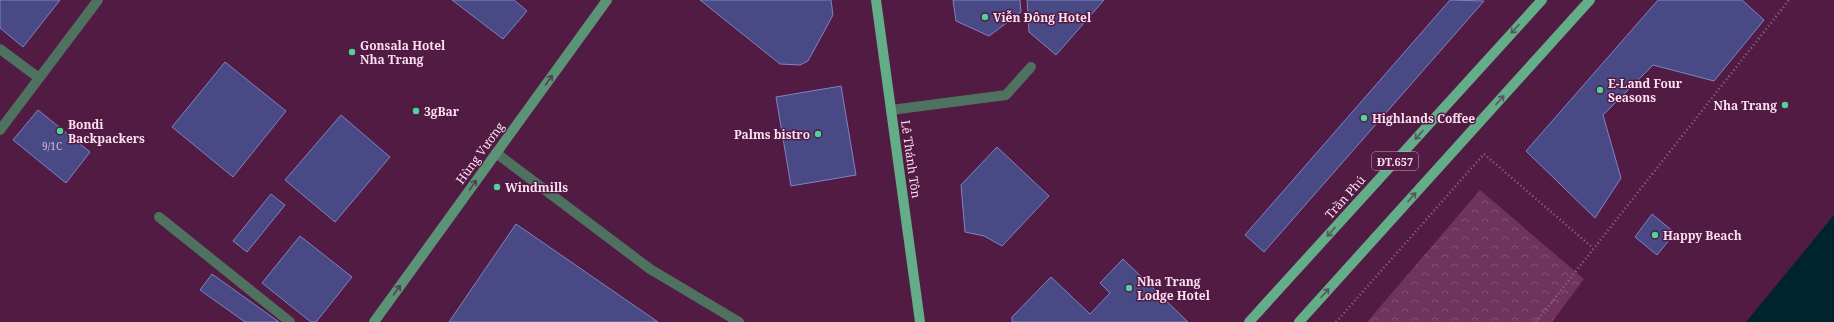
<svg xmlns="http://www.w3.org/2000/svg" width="1834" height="322" font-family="'Noto Serif',serif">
	<defs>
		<pattern id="park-crowns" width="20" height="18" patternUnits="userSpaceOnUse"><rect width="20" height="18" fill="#70335d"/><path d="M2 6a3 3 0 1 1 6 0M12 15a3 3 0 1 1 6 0" fill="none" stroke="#855075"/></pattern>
	</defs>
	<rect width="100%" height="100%" fill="#521b43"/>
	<path fill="url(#park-crowns)" d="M1480,190L1584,279L1552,322H1367Z"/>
	<path fill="#00242e" d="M1834,215V322H1746Z"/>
	<path fill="#484985" stroke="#7f83c3" d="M0,0H60L23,47L0,28Z
		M452,0H514L527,11L503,39Z
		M700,0H831L833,15L808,61L800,65L780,64Z
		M953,0H1020L1021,12L989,36L956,21Z
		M1027,0H1104L1056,55L1029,32Z
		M1450,0L1484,1L1264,252L1245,235Z
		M1658,0H1742L1764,20L1714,81L1653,65L1603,115L1621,178L1595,218L1526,151Z
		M225,62L286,111L233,177L172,127Z
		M841,86L856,175L791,186L776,97Z
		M38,110L90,152L66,183L13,140Z
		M341,115L390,157L335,222L285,180Z
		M997,147L1049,196L1002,246L984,236L965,232L961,185Z
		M271,194L285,205L247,252L233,241Z
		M1652,214L1675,233L1657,255L1635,237Z
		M516,224L658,322H449Z
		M300,236L352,277L316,322H311L262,283Z
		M1123,259L1188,322H1012V317L1051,277L1090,314L1110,293L1100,283Z
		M212,274L279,322H245L200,290Z"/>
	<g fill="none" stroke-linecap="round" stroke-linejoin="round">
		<path stroke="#956987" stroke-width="2.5" stroke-dasharray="1 3" stroke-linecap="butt" d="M1336,322L1484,154L1593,248
			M1536,322L1789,0"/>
		<path stroke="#4f715f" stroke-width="10" d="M891,110L1006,95L1031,67
			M496,153L650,269L739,322"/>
		<path stroke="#4f715f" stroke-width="10" d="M0,49L39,78
			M0,130L98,0
			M159,217L290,322"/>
		<path stroke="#5b9376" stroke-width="10" d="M374,322L607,0"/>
		<path stroke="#63ad88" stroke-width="10" d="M876,0L920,322
			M1249,322L1542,0
			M1299,322L1590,0"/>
	</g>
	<defs><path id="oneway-shaft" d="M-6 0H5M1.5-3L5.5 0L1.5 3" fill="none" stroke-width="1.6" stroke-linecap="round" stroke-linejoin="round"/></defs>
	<g stroke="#59555f">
		<use href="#oneway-shaft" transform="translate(1515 29) rotate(132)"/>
		<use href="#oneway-shaft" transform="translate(1500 100) rotate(-48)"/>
		<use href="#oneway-shaft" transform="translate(1419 135) rotate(132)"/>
		<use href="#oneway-shaft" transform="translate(1412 197) rotate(-48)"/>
		<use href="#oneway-shaft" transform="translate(1331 232) rotate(132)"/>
		<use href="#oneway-shaft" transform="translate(1325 293) rotate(-48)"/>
	</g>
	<g stroke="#553f52">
		<use href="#oneway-shaft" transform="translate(549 80) rotate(-54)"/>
		<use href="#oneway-shaft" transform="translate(473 185) rotate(-54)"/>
		<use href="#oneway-shaft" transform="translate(397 290) rotate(-54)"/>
	</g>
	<g fill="#50d398" stroke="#521b43" stroke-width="1.5">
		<circle cx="985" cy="17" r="4"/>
		<circle cx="352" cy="52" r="4"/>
		<circle cx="1600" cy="90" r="4"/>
		<circle cx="1785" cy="105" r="4"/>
		<circle cx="416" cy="111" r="4"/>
		<circle cx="1364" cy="118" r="4"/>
		<circle cx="60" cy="131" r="4"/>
		<circle cx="818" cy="134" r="4"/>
		<circle cx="497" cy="187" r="4"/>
		<circle cx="1655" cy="235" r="4"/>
		<circle cx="1129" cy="288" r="4"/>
	</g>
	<g text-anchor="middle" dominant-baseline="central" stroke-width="3" stroke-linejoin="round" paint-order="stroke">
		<g font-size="10" fill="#cfbad6">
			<text x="52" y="146">9/1C</text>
		</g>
		<rect fill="#521b43" stroke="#c9a5bd" stroke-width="1" x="1372" y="152" width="46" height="18" rx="3"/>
		<g font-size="11" font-weight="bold" fill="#fce0f1">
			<text x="1395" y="161">ĐT.657</text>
		</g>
		<g font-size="12" font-weight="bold" fill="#fce0f1" stroke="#521b43" text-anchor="start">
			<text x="993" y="17">Viễn Đông Hotel</text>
			<text x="360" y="45">Gonsala Hotel<tspan x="360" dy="14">Nha Trang</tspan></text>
			<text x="1608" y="83">E-Land Four<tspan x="1608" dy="14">Seasons</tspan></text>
			<text x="1777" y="105" text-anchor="end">Nha Trang</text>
			<text x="424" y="111">3gBar</text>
			<text x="1372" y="118">Highlands Coffee</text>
			<text x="68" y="124">Bondi<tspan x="68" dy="14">Backpackers</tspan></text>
			<text x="810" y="134" text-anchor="end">Palms bistro</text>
			<text x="505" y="187">Windmills</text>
			<text x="1663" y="235">Happy Beach</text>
			<text x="1137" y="281">Nha Trang<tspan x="1137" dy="14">Lodge Hotel</tspan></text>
		</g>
		<g font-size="12" fill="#fce0f1" stroke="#521b43">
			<text transform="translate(480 153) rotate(-54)">Hùng Vương</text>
			<text transform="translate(911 159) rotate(82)">Lê Thánh Tôn</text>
			<text transform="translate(1345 197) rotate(-48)">Trần Phú</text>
		</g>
	</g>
</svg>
